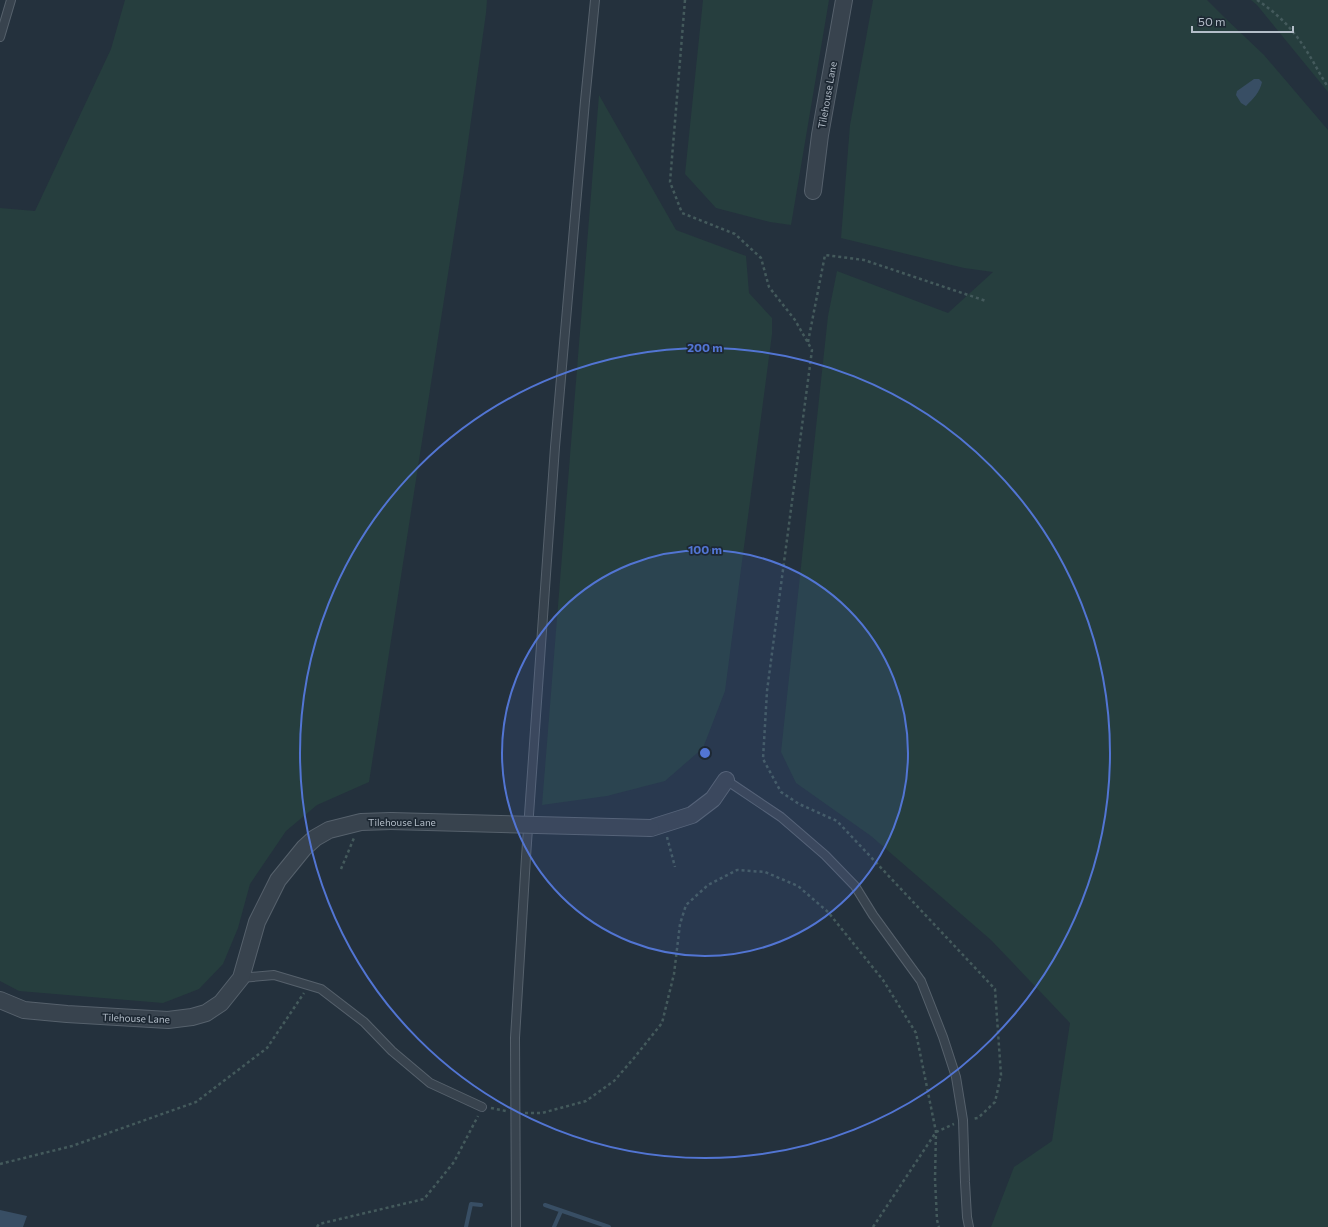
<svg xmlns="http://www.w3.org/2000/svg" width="1328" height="1227" font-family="Commissioner,sans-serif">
	<rect width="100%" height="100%" fill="#24313d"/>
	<path fill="#263e3e" d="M125,0H487L486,13L464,171L369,782L317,805L286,831L250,884L238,928L223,964L199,989L163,1003L19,991L0,981V208L35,211L111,49Z
		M703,0H829L791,225L770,222L716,208L685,174Z
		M873,0H1207L1225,18L1264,55L1328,130V1227H991L1014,1167L1052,1141L1070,1023L991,940L871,836L796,783L781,752L828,316L837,271L948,313L993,272L964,268L841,238L850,125Z
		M1251,0H1328V92L1257,5Z
		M599,95L676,230L746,256L749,293L772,318V334L725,691L703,748L665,781L607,796L542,805Z"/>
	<path fill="#384e64" d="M1254,79H1259L1262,82C1260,92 1253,99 1246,106L1241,103L1236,95L1237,91Z
		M0,1210L27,1216L23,1227H0Z"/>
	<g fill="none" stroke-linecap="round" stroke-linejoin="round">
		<path stroke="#384e64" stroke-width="4" d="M545,1205L609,1227
			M466,1227L471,1204L481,1205
			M554,1227L561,1211"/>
		<defs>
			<path id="lane" d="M0,37L11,0
				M726,780L781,817L825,855L855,886L873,915L921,981L943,1037L956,1077L963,1120L965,1182L967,1217L969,1227
				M241,978L274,975L321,989L364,1022L392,1051L430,1083L482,1107
				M516,1227L515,1038L526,857L555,447L585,101L595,0"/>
			<path id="street" d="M813,191L820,135L844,0
				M651,828L692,815L713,799L726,780
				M0,1000L24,1010L67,1014L168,1020L192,1017L206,1013L221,1003L241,978L257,922L278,880L304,848L315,838L329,830L361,822L391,821"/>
		</defs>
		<use href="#lane" stroke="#56616c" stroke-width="10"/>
		<use href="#street" stroke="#56616c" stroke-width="18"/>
		<path stroke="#445a5c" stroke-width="2.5" stroke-dasharray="3 3" stroke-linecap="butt" d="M685,0L670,182L682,213L735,234L761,258L769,287L795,320L812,350L767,691L763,759L781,792L799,804L837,821L995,989L1001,1075L995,1102L978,1118L972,1119
			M1257,0C1277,13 1293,29 1306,50C1314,62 1320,75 1328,87
			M808,342L825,255L864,260L986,301
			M667,837L675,867
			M341,869L354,838
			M491,1108L506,1111
			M525,1113H542L586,1101L614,1081L634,1058L662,1023L674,974L680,924L686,905L708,885L737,870L765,872L798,886L828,912L883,980L916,1033L936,1132L935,1179L937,1220L939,1227
			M0,1164L72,1146L196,1102L267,1048L304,993
			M317,1227L319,1224L424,1199L454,1162L478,1116
			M873,1227L936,1132L954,1124"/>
		<use href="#lane" stroke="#38434e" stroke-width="8"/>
		<use href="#street" stroke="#38434e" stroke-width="16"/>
		<defs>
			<path id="street-bridge" d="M391,821L651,828"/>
		</defs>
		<use href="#street-bridge" stroke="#56616c" stroke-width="18" stroke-linecap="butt"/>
		<use href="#street-bridge" stroke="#38434e" stroke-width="16"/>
	</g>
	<circle cx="705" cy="753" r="203" fill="#5275d3" fill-opacity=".12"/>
	<g fill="none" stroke="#5275d3" stroke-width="2">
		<circle cx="705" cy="753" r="203"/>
		<circle cx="705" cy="753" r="405"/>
	</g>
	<g text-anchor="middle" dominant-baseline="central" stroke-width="3.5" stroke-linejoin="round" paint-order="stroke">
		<g font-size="10" fill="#b4bec9" stroke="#1d2833">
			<text transform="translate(827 95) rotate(-80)">Tilehouse Lane</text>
			<text x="402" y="822">Tilehouse Lane</text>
			<text transform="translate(136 1018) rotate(2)">Tilehouse Lane</text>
		</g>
	</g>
	<circle cx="705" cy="753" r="6" fill="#5275d3" stroke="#1d2833" stroke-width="2"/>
	<g font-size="12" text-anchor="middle" font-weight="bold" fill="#5275d3" stroke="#1d2833" stroke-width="3.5" stroke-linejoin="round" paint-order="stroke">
		<text x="705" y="352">200 m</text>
		<text x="705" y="554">100 m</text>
	</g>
	<path d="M1192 26v6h101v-6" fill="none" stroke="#b4bec9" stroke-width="2"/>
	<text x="1198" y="26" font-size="12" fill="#b4bec9" stroke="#1d2833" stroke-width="3" paint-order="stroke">50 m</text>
</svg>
